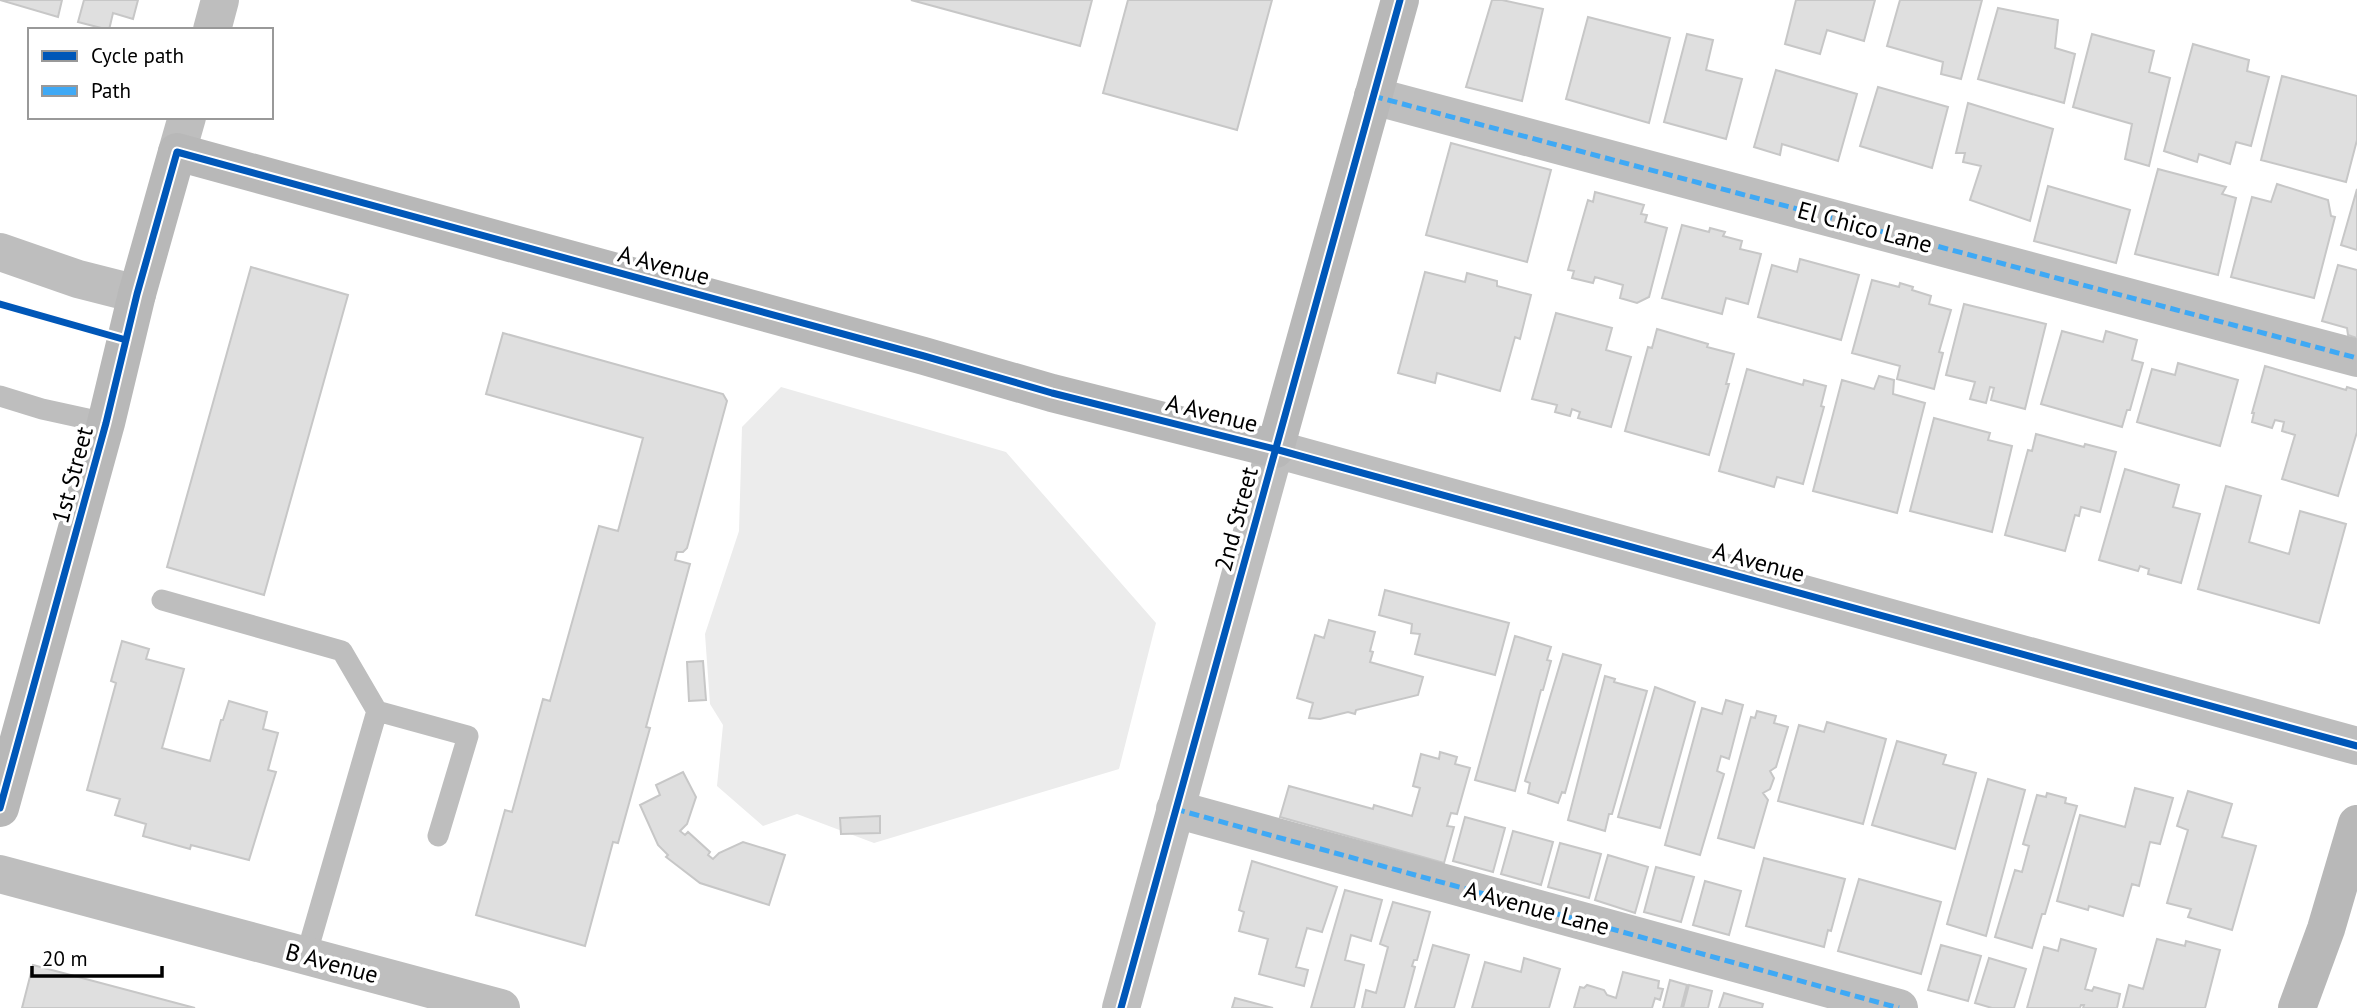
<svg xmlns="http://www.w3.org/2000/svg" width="2357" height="1008" font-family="'PT Sans',sans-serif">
	<rect width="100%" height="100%" fill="#fff"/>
	<path fill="#ececec" d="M781,387L1006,452L1156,623L1119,769L874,843L797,814L763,826L717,786L723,725L710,704L705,634L739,531L742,427Z"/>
	<path fill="#dfdfdf" stroke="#c7c7c7" stroke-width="2" d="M0,0H62L58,17Z
		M84,0H138L133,19L113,13L109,30L78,22Z
		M911,0H1092L1080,46Z
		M1128,0H1272L1237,130L1103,93Z
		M1492,0H1502L1543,9L1522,101L1466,87Z
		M1796,0H1875L1864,41L1827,30L1820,54L1785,44Z
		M1900,0H1982L1961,79L1941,74L1943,62L1887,46Z
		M1998,8L2058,20L2055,48L2075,54L2064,103L1978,79Z
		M1588,17L1670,38L1649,123L1566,99Z
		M1687,34L1713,40L1706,70L1742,79L1726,139L1664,122Z
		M2092,34L2154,51L2149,72L2170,78L2149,166L2125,159L2132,124L2073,107Z
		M2193,44L2249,60L2247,71L2269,77L2251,146L2236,142L2230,164L2199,154L2197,162L2164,151Z
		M1776,70L1857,94L1838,161L1782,144L1780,155L1754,147Z
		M2282,76L2357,96V140L2346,182L2261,160Z
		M1878,87L1948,107L1932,168L1860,146Z
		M1968,103L2053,129L2030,221L1970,200L1981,166L1963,162L1965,153H1956Z
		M1451,143L1551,170L1527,262L1426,235Z
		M2158,169L2226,187L2222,194L2236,198L2218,275L2135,254Z
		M2277,184L2328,200L2331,216L2335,217L2314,298L2231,277L2252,197L2271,202Z
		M2048,186L2130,210L2116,263L2034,241Z
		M2357,189V250L2341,245Z
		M1595,192L1644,205L1641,214L1647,215L1645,222L1667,228L1649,297L1637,303L1620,298L1623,285L1595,277L1593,283L1572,278L1574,271L1568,270L1588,200L1593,202Z
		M1682,225L1709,232L1710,228L1725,232L1723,236L1742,241L1740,249L1761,254L1748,304L1726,298L1722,314L1662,298Z
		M1800,259L1859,275L1841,340L1758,317L1772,265L1797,272Z
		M2338,265L2357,270V338L2348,335L2347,328L2322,321Z
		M251,267L348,295L264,595L167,567Z
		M1425,272L1465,282L1467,273L1497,281V286L1531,295L1520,339L1515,337L1500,391L1437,373L1435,383L1398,373Z
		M1872,280L1899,287L1900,283L1913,287L1912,290L1931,296L1929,304L1951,310L1939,352L1943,353L1934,389L1897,379L1900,366L1852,353Z
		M1964,304L2046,324L2025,409L1991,400L1994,388L1990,387L1986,403L1970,399L1975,382L1946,375Z
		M1556,313L1612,328L1606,350L1631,357L1611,427L1578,418L1580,412L1572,409L1570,416L1555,412L1557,405L1532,399Z
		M1657,329L1708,344L1707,347L1734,354L1726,384H1729L1709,455L1625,431L1648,347L1652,348Z
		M2062,331L2103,342L2106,331L2137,340L2132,360L2143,363L2130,410H2127L2122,427L2041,404Z
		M503,333L723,394L727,401L687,548L683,552H677L675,560L690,564L646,727L650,728L618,843L613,842L585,946L476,915L505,810L512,812L543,699L550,701L599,526L618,531L643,438L486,394Z
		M2178,363L2238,380L2220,446L2137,422L2152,369L2175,375Z
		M2265,366L2346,390L2347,387L2357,390V432L2338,496L2282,479L2295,435L2282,431L2284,422L2275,420L2272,428L2252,422L2254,413H2252Z
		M1747,369L1803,385L1804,380L1826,386L1821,406L1824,407L1803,484L1777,477L1774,487L1719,471Z
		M1879,376L1894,380L1893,394L1925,403L1897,513L1813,491L1842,380L1874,389Z
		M1934,418L1990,433L1988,440L2012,446L1992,532L1910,511Z
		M2036,434L2084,447L2085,444L2116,452L2100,512L2081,507L2079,516L2075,515L2065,551L2005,535L2028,450L2032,451Z
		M2125,469L2179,485L2173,507L2200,514L2181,583L2148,574L2149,569L2140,566L2138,571L2099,560Z
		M2226,486L2261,496L2249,542L2289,554L2300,511L2346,524L2319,623L2198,589Z
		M1385,590L1509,623L1495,675L1415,654L1420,634L1411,633L1412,624L1379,615Z
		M1329,620L1375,632L1370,651L1373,652L1370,662L1423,677L1418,695L1356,710L1355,714L1348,712L1320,719L1309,718L1313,703L1297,698L1315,635L1324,638Z
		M1515,636L1551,647L1547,660L1551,661L1543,690H1541L1515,791L1475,780Z
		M122,641L149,649L146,659L184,669L162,748L210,761L221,720H223L229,701L267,712L263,729L278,733L268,770L276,772L249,860L191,845L190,849L143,836L146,824L115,815L120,799L87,790L116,683L111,681Z
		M1563,654L1601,665L1565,793L1562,792L1558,803L1528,793L1530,783L1525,781Z
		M703,661L706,700L689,701L687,662Z
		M1605,676L1615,679L1614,682L1647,691L1612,814H1609L1605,831L1568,820Z
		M1655,687L1695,702L1660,828L1618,817Z
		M1726,700L1743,705L1729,759L1721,756L1717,771L1724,774L1700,855L1665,845L1702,708L1722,714Z
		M1757,711L1776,716L1774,723L1788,727L1776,767L1770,771L1774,778L1770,789L1763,793L1768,800L1754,848L1718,838L1751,717L1755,718Z
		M1827,722L1886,739L1863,824L1778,801L1799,725L1824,732Z
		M1897,741L1946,755L1943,764L1976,773L1955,849L1872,825Z
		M1440,752L1457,757L1455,764L1470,768L1457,814L1451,813L1447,826L1454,827L1444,863L1280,817L1289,786L1373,809L1374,805L1412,816L1420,788L1413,786L1421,754L1439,759Z
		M683,772L696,797L687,824L680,831L685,835L688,832L710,852L708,855L713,859L719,853L743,842L785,855L769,905L700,883L666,857L668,855L658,845L640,805L660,795L656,785Z
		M1988,779L2025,790L1986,936L1947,924Z
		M2135,788L2173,798L2160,844L2150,842L2139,886L2132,884L2123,916L2089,906L2088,910L2057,901L2080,815L2125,827Z
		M2188,791L2232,804L2222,837L2256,846L2232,930L2188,917L2191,909L2167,903L2188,830L2177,826Z
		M2047,793L2066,798L2065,803L2077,806L2045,914H2042L2032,948L1995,937L2015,870L2022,872L2029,846L2023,844L2037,795L2046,797Z
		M880,816V833L841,834L840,818Z
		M1465,817L1505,828L1493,872L1453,861Z
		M1513,831L1553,842L1541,885L1501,874Z
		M1560,843L1601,854L1589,898L1548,887Z
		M1608,855L1648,867L1635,913L1595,900Z
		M1764,858L1845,879L1831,931L1828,930L1824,947L1746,926Z
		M1252,861L1337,887L1322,932L1307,928L1296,967L1308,970L1304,986L1259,974L1268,939L1239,931L1244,912L1239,910Z
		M1656,867L1694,877L1681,922L1644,912Z
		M1859,879L1941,902L1921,974L1838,951Z
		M1705,881L1741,891L1729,935L1693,925Z
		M1345,890L1382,900L1371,941L1351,935L1345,960L1364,965L1354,1008H1311Z
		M1393,902L1430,912L1417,960H1414L1412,966L1415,967L1404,1008H1362L1366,990L1376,993L1388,947L1380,944Z
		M2061,939L2096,949L2085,989L2092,991L2094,987L2120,994L2117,1008H2083L2084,1005H2081L2080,1008H2027L2044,947L2058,951Z
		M2157,939L2185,946L2186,941L2220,950L2205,1008H2123L2129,985L2143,989Z
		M1433,945L1469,955L1454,1008H1415Z
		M1941,945L1981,956L1968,1001L1928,990Z
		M1524,958L1560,969L1549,1008H1472L1485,962L1521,972Z
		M1989,958L2026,969L2014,1008H1992L1975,1003Z
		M33,965L195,1008H22Z
		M1623,972L1659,981L1658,988L1663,989L1660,1000L1655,998L1652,1008H1574L1580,987L1584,988L1587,985L1604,990L1607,995L1616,998Z
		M1670,980L1687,985L1681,1008H1663Z
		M1689,985L1712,991L1708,1008H1683Z
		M1724,993L1763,1004L1762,1008H1719Z
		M1235,998L1273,1008H1232Z"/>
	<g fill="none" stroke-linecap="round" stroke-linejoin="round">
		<path stroke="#bebebe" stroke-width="21" d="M0,396L42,409L106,423
			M162,600L342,651L377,711L306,956
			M377,711L468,736L438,836"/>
		<path stroke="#bebebe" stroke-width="38" d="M212,30L220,0
			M1373,96L2357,358
			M177,152L187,117
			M0,252L78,279L137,294
			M1175,809L1899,1008
			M0,874L501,1008
			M1121,1008L1275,449L2357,746"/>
		<path stroke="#b8b8b8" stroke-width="38" d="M0,808L106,423L137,294L177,152L924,356L1052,393L1275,449L1400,0
			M2297,1008L2326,929L2357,824"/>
		<path stroke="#3fa9f5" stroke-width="5" stroke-dasharray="10 5" stroke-linecap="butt" d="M1373,96L2357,358
			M1175,809L1899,1008"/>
		<defs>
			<path id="cycleway" d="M0,304L126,340
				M0,808L106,423L137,294L177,152L924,356L1052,393L1275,449L2357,746
				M1121,1008L1400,0"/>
		</defs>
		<use href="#cycleway" stroke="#fff" stroke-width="11"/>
		<use href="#cycleway" stroke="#0057b8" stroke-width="7"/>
	</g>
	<g text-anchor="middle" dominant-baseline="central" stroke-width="7" stroke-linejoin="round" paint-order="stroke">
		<g font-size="24" fill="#000" stroke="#fff">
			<text transform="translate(1865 227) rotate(15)">El Chico Lane</text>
			<text transform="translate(664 265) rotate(15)">A Avenue</text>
			<text transform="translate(1212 413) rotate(14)">A Avenue</text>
			<text transform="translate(72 475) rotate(-75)">1st Street</text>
			<text transform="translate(1236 519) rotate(-75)">2nd Street</text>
			<text transform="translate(1759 562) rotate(15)">A Avenue</text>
			<text transform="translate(1537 908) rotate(15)">A Avenue Lane</text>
			<text transform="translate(332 963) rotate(15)">B Avenue</text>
		</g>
	</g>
	<rect x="28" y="28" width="245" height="91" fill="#ffffff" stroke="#999999" stroke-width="2"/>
	<rect x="42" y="51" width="35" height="10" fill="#0057b8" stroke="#999999" stroke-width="2"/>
	<text x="91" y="63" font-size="21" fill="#000000">Cycle path</text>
	<rect x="42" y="86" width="35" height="10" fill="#3fa9f5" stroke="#999999" stroke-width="2"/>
	<text x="91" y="98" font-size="21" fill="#000000">Path</text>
	<path d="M32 966v10h130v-10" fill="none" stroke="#000000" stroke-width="3.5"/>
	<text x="42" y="966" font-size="21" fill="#000000" stroke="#ffffff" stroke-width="5" paint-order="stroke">20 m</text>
</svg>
